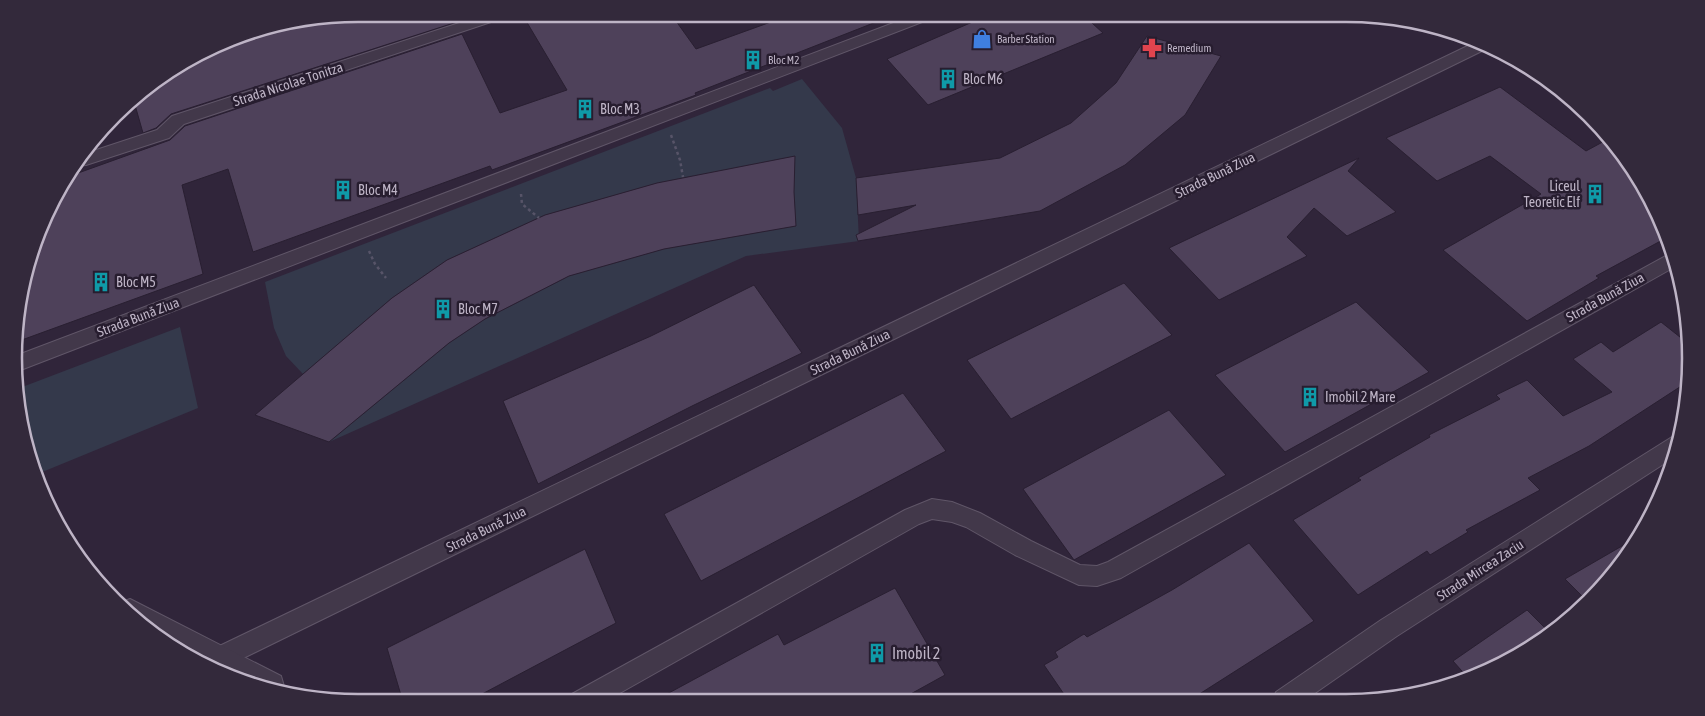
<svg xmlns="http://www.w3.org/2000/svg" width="1705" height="716" font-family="'Asap Condensed',sans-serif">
	<rect width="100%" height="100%" fill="#30253a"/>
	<path fill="#34394b" d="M802,79L842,128L856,178L859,241L746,256L329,442L449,343L485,319L569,276L664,249L796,226L794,192L795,156L657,183L545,215L447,260L392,298L303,374L286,356L274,328L265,282L770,88L773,91Z
		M180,327L198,408L35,475L17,403V389Z"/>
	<path fill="#4e415a" stroke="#291f31" d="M372,14H453L457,22L171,114L156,128L143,133L133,98L186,60L247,32L349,15L350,21Z
		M522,14H671L696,49L793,14H894V15L695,93L696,95L492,170L490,166L253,252L228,169L182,185L203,274L19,341L20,291L60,186L67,177L170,140L185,126L462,34L500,113L567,90Z
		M991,14H1082L1103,33L928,105L887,59Z
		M1147,36L1221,56L1185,115L1125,165L1040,211L858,241L856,235L916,205L858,215L856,178L1000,158L1071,123L1116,83Z
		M1500,87L1586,151L1610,138L1620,149L1656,206L1668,237L1596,276L1599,278L1527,321L1443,250L1541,194L1490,156L1437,181L1386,138Z
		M795,156L794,192L796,226L664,249L569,276L485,319L449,343L329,442L255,415L392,298L447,260L545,215L657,183Z
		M1359,158L1348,171L1396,212L1347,236L1314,208L1287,237L1307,256L1219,300L1169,248Z
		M1124,283L1172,335L1011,419L967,360Z
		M754,285L802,353L692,406L538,484L503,401L651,336Z
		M1356,302L1429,372L1285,452L1215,375Z
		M1661,322L1690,345L1689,381L1589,446L1528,478L1540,490L1466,530L1468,532L1430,555L1427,551L1358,595L1293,520L1361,480L1358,478L1430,437L1429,435L1500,399L1496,395L1527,380L1563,416L1612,392L1573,359L1601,342L1613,352Z
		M903,393L946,451L701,581L664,514Z
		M1169,410L1226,475L1074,560L1023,489Z
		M1634,539L1637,542L1633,549L1586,600L1565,579Z
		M1249,543L1314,621L1190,700H1068L1044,665L1058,657L1055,652L1084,634L1087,637L1172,590Z
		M585,549L616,623L467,702H403L387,648Z
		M895,588L945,675L898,701H654L778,634L784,645Z
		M1527,610L1551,634L1479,676L1469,679L1453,661Z"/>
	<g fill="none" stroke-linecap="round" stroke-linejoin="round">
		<defs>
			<path id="lane" d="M487,14H508L506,17L184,124L169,138L86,165L76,166L87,153L157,130L172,116Z
				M917,14H937L935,17L18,371V355Z
				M1478,41L1490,47L223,668L217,670L206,665L204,660L207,652Z
				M1673,252L1678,265L1121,578L1097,586L1079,585L1015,555L966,527L952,522L932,519L919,524L604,702H568L572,694L905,510L932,499L952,502L980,513L1031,541L1080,565L1097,566L1108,562Z
				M1679,434L1681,435L1676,456L1397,636L1305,700H1273L1276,692L1381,620L1672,437Z"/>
			<path id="street" d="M130,599L281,676L285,690C273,688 259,688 247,684C207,671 146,635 120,603Z"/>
		</defs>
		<use href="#lane" stroke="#605668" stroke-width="2"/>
		<use href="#street" stroke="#605668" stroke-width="2"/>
		<path stroke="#575468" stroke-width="2.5" stroke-dasharray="3 3" stroke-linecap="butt" d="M671,135L680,160L683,177
			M521,194L522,204L539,218
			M369,251L375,264L386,278"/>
		<use href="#lane" fill="#42384a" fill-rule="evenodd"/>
		<use href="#street" fill="#42384a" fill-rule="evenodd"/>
	</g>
	<defs>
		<symbol id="shop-bare" viewBox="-9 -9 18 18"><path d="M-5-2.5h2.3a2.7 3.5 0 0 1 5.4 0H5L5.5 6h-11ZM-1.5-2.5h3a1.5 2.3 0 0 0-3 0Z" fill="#3f7fe0" stroke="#271d2f" stroke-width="2.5" paint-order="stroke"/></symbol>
		<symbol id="pharmacy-bare" viewBox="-9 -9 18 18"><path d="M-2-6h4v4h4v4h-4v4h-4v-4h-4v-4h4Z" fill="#e0444e" stroke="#271d2f" stroke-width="2.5" paint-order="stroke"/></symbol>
		<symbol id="building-bare" viewBox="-9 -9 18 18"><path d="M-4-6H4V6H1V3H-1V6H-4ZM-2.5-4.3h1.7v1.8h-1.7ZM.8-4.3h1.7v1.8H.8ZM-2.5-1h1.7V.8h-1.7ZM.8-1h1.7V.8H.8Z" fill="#0f9aa8" stroke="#271d2f" stroke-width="2.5" paint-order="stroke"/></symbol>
	</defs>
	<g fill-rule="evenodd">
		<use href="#shop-bare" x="968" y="25" width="28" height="28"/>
		<use href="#pharmacy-bare" x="1138" y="34" width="28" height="28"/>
		<use href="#building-bare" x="739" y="46" width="28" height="28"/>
		<use href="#building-bare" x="934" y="65" width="28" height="28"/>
		<use href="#building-bare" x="571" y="95" width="28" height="28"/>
		<use href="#building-bare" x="329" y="176" width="28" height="28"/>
		<use href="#building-bare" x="1581" y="180" width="28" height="28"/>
		<use href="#building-bare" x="87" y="268" width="28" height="28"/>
		<use href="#building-bare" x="429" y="295" width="28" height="28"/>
		<use href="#building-bare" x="1296" y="383" width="28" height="28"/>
		<use href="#building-bare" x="863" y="639" width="28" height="28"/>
	</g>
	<g text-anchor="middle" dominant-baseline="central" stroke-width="5" stroke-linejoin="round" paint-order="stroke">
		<g font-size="11" fill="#beb4c6" stroke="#271d2f" text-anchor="start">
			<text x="997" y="39">Barber Station</text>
			<text x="1167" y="48">Remedium</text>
			<text x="768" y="60">Bloc M2</text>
		</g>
		<g font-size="14" fill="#beb4c6" stroke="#271d2f" text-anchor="start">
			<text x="963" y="79">Bloc M6</text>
			<text x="600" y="109">Bloc M3</text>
			<text x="1580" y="186" text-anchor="end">Liceul<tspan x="1580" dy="16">Teoretic Elf</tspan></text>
			<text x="358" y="190">Bloc M4</text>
			<text x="116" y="282">Bloc M5</text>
			<text x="458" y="309">Bloc M7</text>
			<text x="1325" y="397">Imobil 2 Mare</text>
		</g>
		<g font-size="14" fill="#beb4c6" stroke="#271d2f">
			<text transform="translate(288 84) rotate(-18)">Strada Nicolae Tonitza</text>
			<text transform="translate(1215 175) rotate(-26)">Strada Bună Ziua</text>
			<text transform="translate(1605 297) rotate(-29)">Strada Bună Ziua</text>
			<text transform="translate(138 317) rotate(-21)">Strada Bună Ziua</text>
			<text transform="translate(850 352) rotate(-26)">Strada Bună Ziua</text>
			<text transform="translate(486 529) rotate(-26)">Strada Bună Ziua</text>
			<text transform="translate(1480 570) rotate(-33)">Strada Mircea Zaciu</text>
		</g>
		<g font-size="16" fill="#beb4c6" stroke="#271d2f" text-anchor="start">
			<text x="892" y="653">Imobil 2</text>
		</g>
	</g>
	<path d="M0 0H1705V716H0ZM358 22H1346A336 336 0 0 1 1682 358V358A336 336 0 0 1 1346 694H358A336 336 0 0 1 22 358V358A336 336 0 0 1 358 22Z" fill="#33293b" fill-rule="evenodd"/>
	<path fill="none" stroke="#beb4c6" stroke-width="2.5" d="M358 22H1346A336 336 0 0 1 1682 358V358A336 336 0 0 1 1346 694H358A336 336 0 0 1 22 358V358A336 336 0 0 1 358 22Z"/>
</svg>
